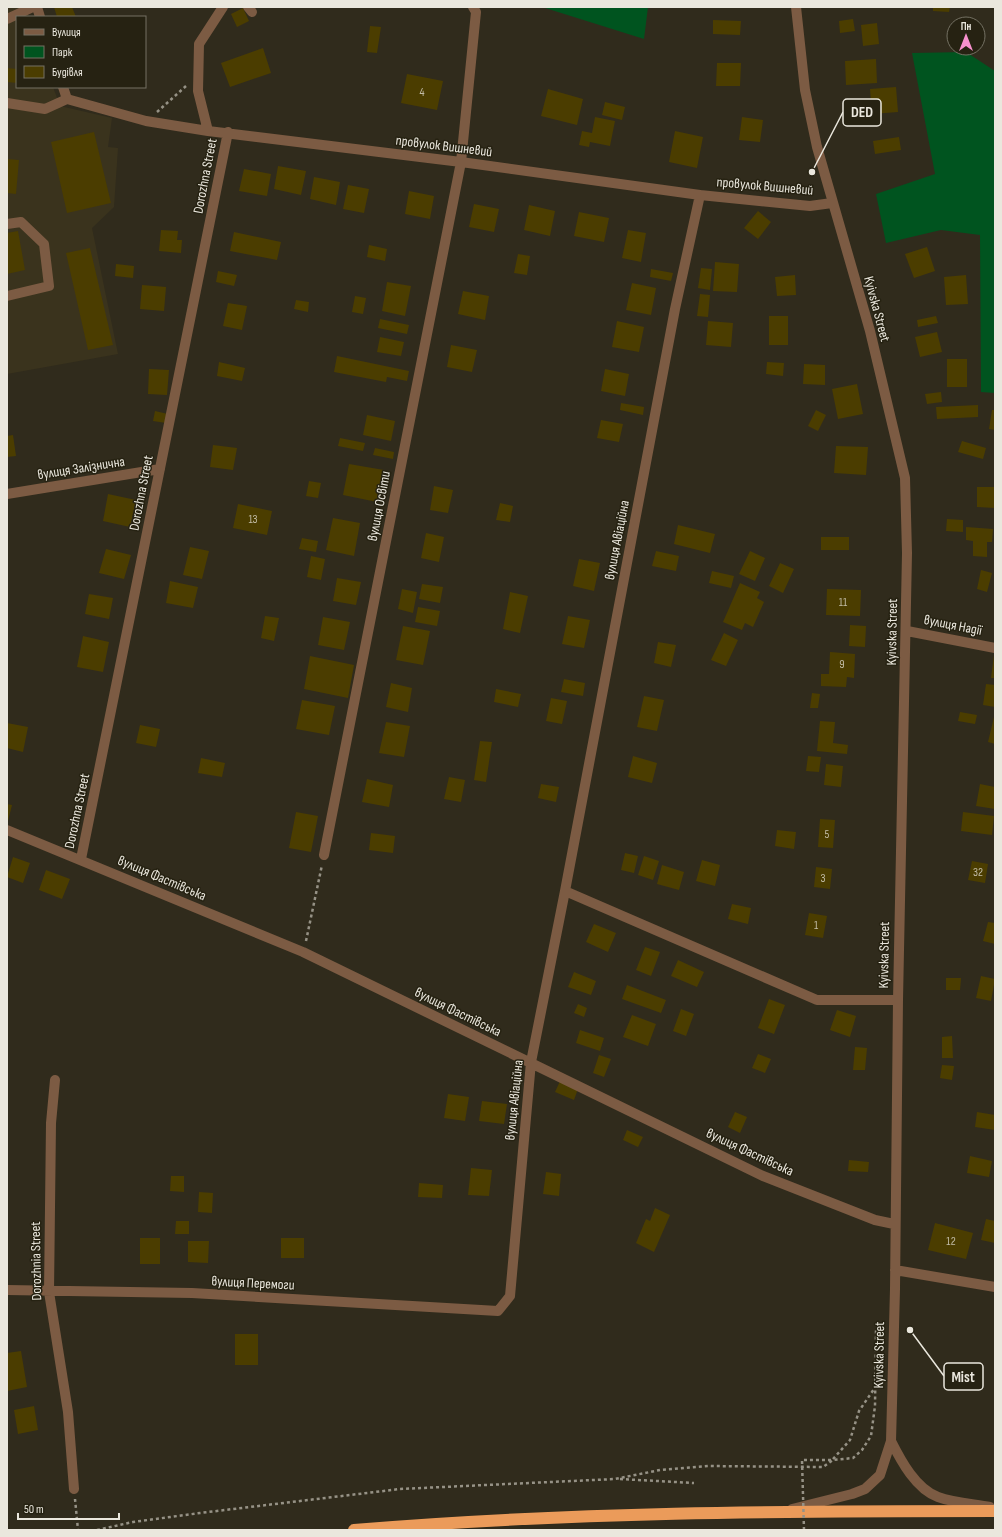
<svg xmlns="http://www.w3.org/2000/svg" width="1002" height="1537" font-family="'Sofia Sans Condensed',sans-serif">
	<rect width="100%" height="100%" fill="#302b1c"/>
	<path fill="#3a331d" d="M7,7H25L29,17H17V87H53L60,106L112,118L108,147L118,148L114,207L92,228L118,354L7,374Z"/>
	<path fill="#00541f" d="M542,7H648L644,39Z
		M966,52L995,71V393L981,392L980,235L941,230L886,243L876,194L935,174L912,53Z"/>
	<path fill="#4b3d00" d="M54,7H72L76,17H57Z
		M933,7H950L949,12L933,11Z
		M243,8L249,21L237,27L231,14Z
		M853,19L855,31L840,33L839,21Z
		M713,20L741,21L740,35L713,34Z
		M877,23L879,44L863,46L861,25Z
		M370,26L381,27L377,53L367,52Z
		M263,48L271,73L230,87L221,63Z
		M876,59L877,83L846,85L845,61Z
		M717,63H741L740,86H716Z
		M7,68L17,69V83L7,82Z
		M407,74L443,81L437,110L401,103Z
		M896,87L898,112L872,114L870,89Z
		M548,89L583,99L577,125L541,116Z
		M605,102L625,107L622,120L602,115Z
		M595,117L615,121L610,146L590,142L589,147L579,145L582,131L592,133Z
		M742,117L763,120L760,142L739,140Z
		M675,131L703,137L697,168L669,162Z
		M94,132L111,203L67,213L51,142Z
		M899,137L901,150L875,154L873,141Z
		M7,159L19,160L16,194L7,193Z
		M278,166L306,171L301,195L274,189Z
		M244,169L271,174L267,196L239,191Z
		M314,177L340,182L336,205L310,199Z
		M348,185L369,189L364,213L343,209Z
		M409,191L434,196L430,219L405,214Z
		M474,204L499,209L494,232L469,227Z
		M529,205L555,211L550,236L524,230Z
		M758,211L771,222L758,239L744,228Z
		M579,212L609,218L604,242L574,236Z
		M161,230L178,231L177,240H182L181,253L159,251Z
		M628,230L646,233L641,262L622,258Z
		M18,231L25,270L7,274V233Z
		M234,232L281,242L277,260L230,251Z
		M369,245L387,249L385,261L367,257Z
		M927,247L935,271L914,278L905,254Z
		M90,248L113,345L88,350L66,253Z
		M518,254L530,256L527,275L514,273Z
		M715,262L739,264L737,292L713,291Z
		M116,264L134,266L133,278L115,276Z
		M701,268L712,269L710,290L698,288Z
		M651,269L673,273L671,281L650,277Z
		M218,271L237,275L234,286L216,282Z
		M795,275L796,295L777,296L775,277Z
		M966,275L968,304L946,305L944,277Z
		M387,282L411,286L405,316L382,311Z
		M632,283L656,288L651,315L626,310Z
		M142,285L166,287L164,311L140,309Z
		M463,291L489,296L485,320L458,314Z
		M700,294L710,295L708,317L697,316Z
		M355,296L366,298L363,314L352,312Z
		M296,300L309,302L308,312L294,309Z
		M228,303L247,306L242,330L223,326Z
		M769,316H788V345H769Z
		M936,316L938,323L918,327L917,320Z
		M380,319L409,325L407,334L378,328Z
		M617,321L644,327L639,352L612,347Z
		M708,321L733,323L731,347L706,345Z
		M937,332L942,352L920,357L915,337Z
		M380,337L404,342L401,356L377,352Z
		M451,345L477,350L472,372L447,367Z
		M337,356L409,371L407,381L387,377L386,382L334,372Z
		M947,359H967V387H947Z
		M219,362L245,368L242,381L217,376Z
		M767,362L784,363L783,376L766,374Z
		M804,364L825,365V385L803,384Z
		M149,369L169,370L167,395L148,394Z
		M605,369L629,374L625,396L601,391Z
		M857,384L863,414L838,419L832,389Z
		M941,392L942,402L927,404L925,394Z
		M621,403L644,407L643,415L620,410Z
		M978,405V417L937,419L936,407Z
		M816,410L826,415L818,431L808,426Z
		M992,410H995V430L989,429Z
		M155,411L168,414L166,423L153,421Z
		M367,415L395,421L391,441L363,435Z
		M601,420L623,424L619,442L597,438Z
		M13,435L16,456L7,457V436Z
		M340,438L365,443L363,451L338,446Z
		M962,441L986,448L983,459L958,452Z
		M213,445L237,448L233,470L210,467Z
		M836,446L868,447L866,475L834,473Z
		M375,448L394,452L393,459L373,455Z
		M349,464L384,470L377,502L343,495Z
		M309,481L321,483L318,498L306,496Z
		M434,486L453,490L448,513L430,510Z
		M977,487H995V508L977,507Z
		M108,494L136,500L130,527L103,521Z
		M500,503L513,506L510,522L496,520Z
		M238,504L272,511L267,535L233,528Z
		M333,518L360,523L354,556L326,550Z
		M947,519L963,520V532L946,531Z
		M678,525L715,534L710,553L674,544Z
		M966,527L993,529L992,542H987V557L973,556V541L966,540Z
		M426,533L444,537L439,562L421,558Z
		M821,537H849V550H821Z
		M302,538L318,541L316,552L299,549Z
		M190,547L209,551L202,579L183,575Z
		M106,549L131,555L124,579L99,573Z
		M656,551L679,556L676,571L652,566Z
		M750,551L765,558L755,581L739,574Z
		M311,556L325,559L321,580L307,577Z
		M579,559L600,563L594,591L573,586Z
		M780,563L794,569L783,593L769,586Z
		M981,570L992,573L987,592L977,589Z
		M712,571L734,576L731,588L709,583Z
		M337,578L361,582L356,605L333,601Z
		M170,581L198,587L193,608L166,603Z
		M740,583L760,592L757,598L764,602L753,627L745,623L742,630L723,622Z
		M422,584L443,587L440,603L419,599Z
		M402,589L417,592L413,613L398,609Z
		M827,589L861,590L860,616L826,615Z
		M510,592L528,596L520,633L503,629Z
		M89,594L113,598L109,619L85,614Z
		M418,607L440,611L437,626L415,622Z
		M265,616L279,618L274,641L261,638Z
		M568,616L590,620L584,648L562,644Z
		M323,617L350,622L344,650L318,645Z
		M850,625L866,626L865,647L849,646Z
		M403,626L430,631L423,665L396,660Z
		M724,633L738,640L726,666L711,660Z
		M83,636L109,642L103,672L77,667Z
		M658,642L676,645L671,667L654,663Z
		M830,652L855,654L854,678L847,677L846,687L821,686V674H829Z
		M994,655H995V678H991Z
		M310,656L354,665L348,698L304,689Z
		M564,679L585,683L583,696L561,692Z
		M391,683L412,688L408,712L386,707Z
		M986,684L995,685V707L983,705Z
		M496,689L521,694L518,707L494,702Z
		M812,693L820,694L818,708H810Z
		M644,696L664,700L657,731L637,727Z
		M551,698L567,701L562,724L546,721Z
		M302,700L335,706L329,735L296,729Z
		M960,712L977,715L975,724L958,721Z
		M994,717H995V744L988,742Z
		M820,721L835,722L833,743L848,745L847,754L817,751Z
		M386,722L410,726L404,757L379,753Z
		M7,723L28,727L23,752L7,748Z
		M140,725L160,729L156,747L136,743Z
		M480,741L492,742L486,782L474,780Z
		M633,756L657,763L652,783L628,777Z
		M808,756L821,757L819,772L806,771Z
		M201,758L225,763L222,777L198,773Z
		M826,764L843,766L841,787L824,785Z
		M449,777L465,780L461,802L444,799Z
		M367,779L393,785L389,807L362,802Z
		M541,784L559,787L556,802L538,798Z
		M980,784L995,787V809L976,806Z
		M7,804L12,805L8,821H7Z
		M296,812L318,816L311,852L289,848Z
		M963,812L994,816L992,835L961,831Z
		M820,819L835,820L833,848L818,847Z
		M777,830L796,832L794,849L775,846Z
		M371,833L395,836L393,853L369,850Z
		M625,853L638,856L634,873L621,870Z
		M644,856L659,861L653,880L638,875Z
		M13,857L30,863L23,883L7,877Z
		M702,860L720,865L715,886L696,881Z
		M972,861L988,864L985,883L968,880Z
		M662,865L684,872L679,890L657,884Z
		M816,867L832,869L830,889L814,887Z
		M46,870L70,879L62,899L39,890Z
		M732,904L751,908L748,924L728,919Z
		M809,913L827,916L823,938L805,935Z
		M988,922L995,923V944L983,941Z
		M594,924L616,933L608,952L586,942Z
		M645,947L660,952L651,976L636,970Z
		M678,960L704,972L697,987L671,976Z
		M574,972L596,981L591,995L568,987Z
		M981,976L995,979L991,1001L976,998Z
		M946,978H961L960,990H946Z
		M627,985L666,1000L661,1013L622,999Z
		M769,999L785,1005L774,1034L758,1028Z
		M578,1004L587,1008L584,1017L574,1013Z
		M681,1009L694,1014L686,1036L673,1031Z
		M837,1010L856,1016L850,1037L830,1030Z
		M632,1015L656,1024L648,1046L623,1037Z
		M580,1030L604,1038L600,1051L576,1043Z
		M952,1036L953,1058H942V1037Z
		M855,1047L867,1048L865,1070H853Z
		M758,1054L771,1059L765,1073L752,1068Z
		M599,1055L611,1059L604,1077L593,1073Z
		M942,1065L954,1066L952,1080L940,1078Z
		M561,1079L579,1086L574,1100L555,1092Z
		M448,1094L469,1097L465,1121L444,1118Z
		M482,1101L507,1104L504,1124L479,1121Z
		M735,1112L747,1117L740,1133L728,1127Z
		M977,1112L995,1115V1130L975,1127Z
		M627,1130L643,1137L638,1147L623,1140Z
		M970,1156L992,1161L989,1177L967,1173Z
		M849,1160L869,1162L868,1172L848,1171Z
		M471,1168L492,1170L489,1196L468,1195Z
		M546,1172L561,1174L559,1196L543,1194Z
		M171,1176H184V1192L170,1191Z
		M419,1183L443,1185L442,1198L418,1197Z
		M199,1192L213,1193L212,1213L198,1212Z
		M655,1208L670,1215L654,1252L636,1243L646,1219L650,1221Z
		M986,1219L995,1221V1243L981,1240Z
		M176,1221H189V1234H175Z
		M935,1223L973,1233L966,1259L928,1250Z
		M140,1238H160V1264H140Z
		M281,1238H304V1258H281Z
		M188,1241H209L208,1263L188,1262Z
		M235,1334H258V1365H235Z
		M21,1351L27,1387L7,1391V1353Z
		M34,1406L38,1430L18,1434L14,1410Z"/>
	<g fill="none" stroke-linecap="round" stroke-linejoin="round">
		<path stroke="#969286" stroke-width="2.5" stroke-dasharray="3 3" stroke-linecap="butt" d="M157,112L186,86
			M306,941L322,865
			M833,1459L850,1440L859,1411L874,1389
			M620,1479L694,1483
			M75,1499L78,1530
			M97,1530L133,1522L200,1513L400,1489L615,1479L660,1470L708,1466L823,1467L833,1460L853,1458L862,1450L871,1436L875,1406L876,1330"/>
		<path stroke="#7c5b43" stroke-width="10" d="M37,7L40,17
			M248,7L252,12
			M7,19L33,7
			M63,87L67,99
			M67,99L146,121L208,131L461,162L700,195L810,206L832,203
			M7,103L45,109L67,99
			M208,131L198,91L199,44L223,7
			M7,224L21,222L44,244L49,286L7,296
			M7,494L160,469
			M907,631L995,648
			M7,830L303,952L763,1176L875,1220L894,1224
			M324,855L461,162L476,12L473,7
			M81,859L228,132
			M565,891L817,1000H898
			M55,1080L51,1123L49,1292L68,1412L74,1489
			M895,1270L995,1287
			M7,1290L192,1293L498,1311L510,1296L531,1062L565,891L675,309L700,195
			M891,1441C901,1461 916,1489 938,1497C954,1503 974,1504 990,1507
			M792,1509L852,1494L865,1489L880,1475L891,1441L895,1289L898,1000L907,553L905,478L870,331L817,147L805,90L796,7"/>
		<path stroke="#eb9b5a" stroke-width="12" d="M354,1530C567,1512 782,1511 995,1511"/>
		<path stroke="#969286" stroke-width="2.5" stroke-dasharray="3 3" stroke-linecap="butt" d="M804,1530L802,1460H833"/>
	</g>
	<g text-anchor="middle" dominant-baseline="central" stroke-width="3" stroke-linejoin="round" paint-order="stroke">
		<g font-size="12" fill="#c2bca6">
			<text x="422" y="92">4</text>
			<text x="253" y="519">13</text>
			<text x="843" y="602">11</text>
			<text x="842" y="664">9</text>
			<text x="827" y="834">5</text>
			<text x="978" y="872">32</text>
			<text x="823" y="878">3</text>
			<text x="816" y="925">1</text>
			<text x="951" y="1241">12</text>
		</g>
		<g font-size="14" fill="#eae7dd" stroke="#262212">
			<text transform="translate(444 146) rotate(7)">провулок Вишневий</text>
			<text transform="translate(205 176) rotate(-79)">Dorozhna Street</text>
			<text transform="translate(765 186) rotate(5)">провулок Вишневий</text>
			<text transform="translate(877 309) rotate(75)">Kyivska Street</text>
			<text transform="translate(81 468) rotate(-9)">вулиця Залізнична</text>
			<text transform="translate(141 493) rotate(-79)">Dorozhna Street</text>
			<text transform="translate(379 506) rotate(-79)">вулиця Освіти</text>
			<text transform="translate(617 540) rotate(-79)">вулиця Авіаційна</text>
			<text transform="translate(953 625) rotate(11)">вулиця Надії</text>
			<text transform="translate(892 632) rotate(-89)">Kyivska Street</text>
			<text transform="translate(77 811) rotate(-78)">Dorozhna Street</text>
			<text transform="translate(162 878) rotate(23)">вулиця Фастівська</text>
			<text transform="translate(884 955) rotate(-89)">Kyivska Street</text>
			<text transform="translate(458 1012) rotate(26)">вулиця Фастівська</text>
			<text transform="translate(514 1100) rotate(-84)">вулиця Авіаційна</text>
			<text transform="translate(750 1152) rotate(25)">вулиця Фастівська</text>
			<text transform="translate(36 1261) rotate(-91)">Dorozhnia Street</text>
			<text transform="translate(253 1283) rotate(3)">вулиця Перемоги</text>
			<text transform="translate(879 1355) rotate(-89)">Kyivska Street</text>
		</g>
	</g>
	<path fill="none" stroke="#eae7dd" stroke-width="1.5" d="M812 172L843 112M910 1330L944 1376"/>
	<g fill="#eae7dd" stroke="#262212" stroke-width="1.5">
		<circle cx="812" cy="172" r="4"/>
		<circle cx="910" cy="1330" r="4"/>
	</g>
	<g fill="#262212" stroke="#eae7dd" stroke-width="1.5">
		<rect x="843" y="99" width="38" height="27" rx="4"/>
		<rect x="944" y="1363" width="39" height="27" rx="4"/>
	</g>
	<g font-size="15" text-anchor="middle" font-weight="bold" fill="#eae7dd">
		<text x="862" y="117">DED</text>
		<text x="963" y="1382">Mist</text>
	</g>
	<rect width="1002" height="1537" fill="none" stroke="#eae7dd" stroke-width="16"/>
	<rect x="16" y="16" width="130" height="72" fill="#262212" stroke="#747163"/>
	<rect x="24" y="29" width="20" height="6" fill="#7c5b43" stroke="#747163"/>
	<text x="52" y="36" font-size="12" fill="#eae7dd">Вулиця</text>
	<rect x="24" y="46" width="20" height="12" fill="#00541f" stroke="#747163"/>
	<text x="52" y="56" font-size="12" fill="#eae7dd">Парк</text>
	<rect x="24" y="66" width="20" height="12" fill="#4b3d00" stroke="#747163"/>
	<text x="52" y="76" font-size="12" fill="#eae7dd">Будівля</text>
	<g transform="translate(966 36)"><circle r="19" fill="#262212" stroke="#747163"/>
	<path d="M0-3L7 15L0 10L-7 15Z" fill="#f790cd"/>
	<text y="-6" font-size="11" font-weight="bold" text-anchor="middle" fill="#eae7dd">Пн</text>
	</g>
	<path d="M18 1513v6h101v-6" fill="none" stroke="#eae7dd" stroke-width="2"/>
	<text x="24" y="1513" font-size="12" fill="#eae7dd" stroke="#262212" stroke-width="3" paint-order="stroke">50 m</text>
</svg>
